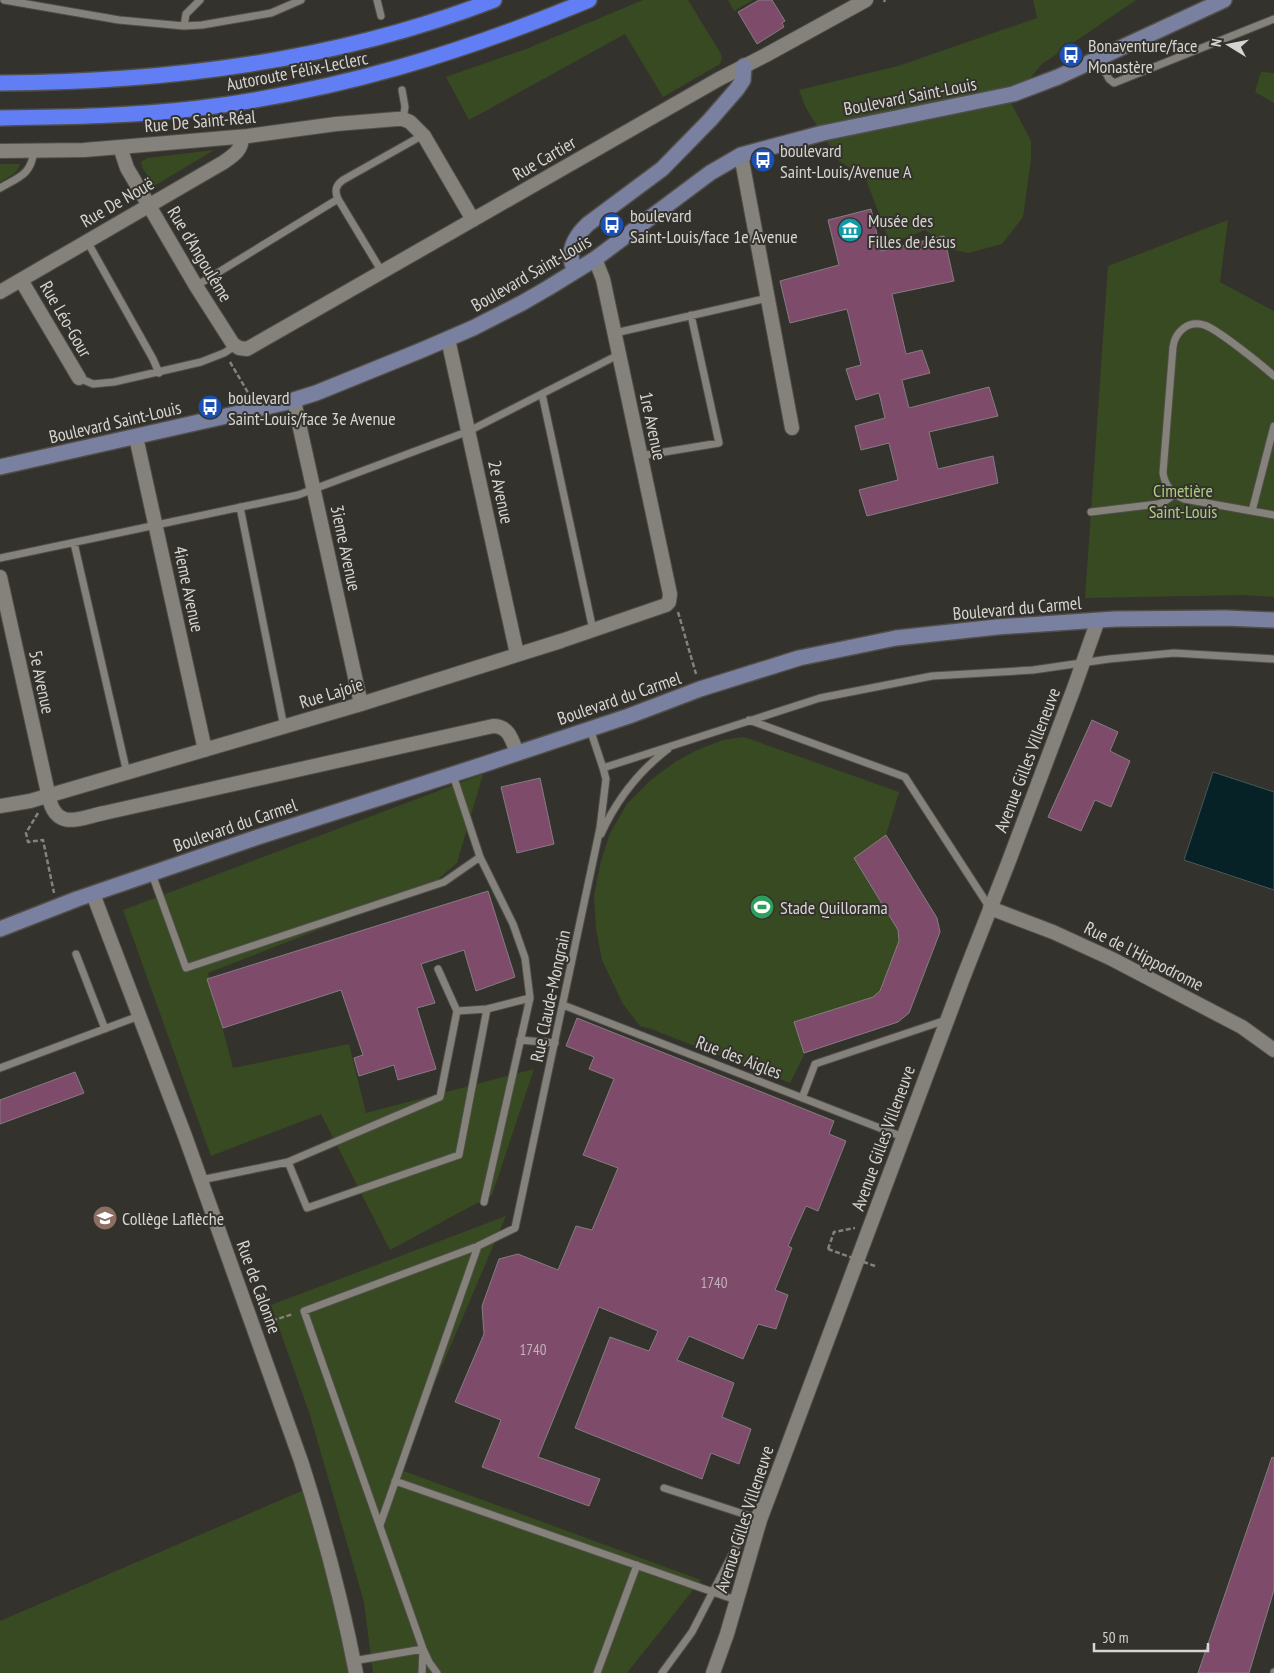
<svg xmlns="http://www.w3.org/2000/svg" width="1274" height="1673" font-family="'PT Sans Narrow',sans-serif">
	<rect width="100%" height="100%" fill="#34322c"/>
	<path fill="#384a21" d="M643,0H688L721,54L722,58L720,64L663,97L625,34L469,120L446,77L526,49Z
		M728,0H753L734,11Z
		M1033,0H1136L1042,64L1017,94L1011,103L1031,141V159L1023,217L1002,244L968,253L950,249L925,230L890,244L866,179L839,161L806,108L799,90L898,66L1037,18Z
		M1261,72L1274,73V103L1255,92Z
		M214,150L154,186L142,167L141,162L147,158Z
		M0,164H20C17,174 8,177 0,182Z
		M1228,220L1220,282L1274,311V597L1243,595L1085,598L1108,266Z
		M744,737L899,792L886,835L937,918L940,932L909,1013L805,1053L790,1083L651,1029L640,1026L623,1004L602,960L596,929L594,895L601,861L610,833L627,804L652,779L675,762L695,751L723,740Z
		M483,774L457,863L430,886L208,973L233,1068L349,1044L366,1113L534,1069L492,1195L390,1250L321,1114L211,1156L123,910Z
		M506,1216L398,1469L701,1580L627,1673H373L364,1602L310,1415L271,1305Z
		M304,1490L346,1602L353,1673H0V1621Z"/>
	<path fill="#072226" stroke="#45585a" d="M1213,772L1274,792V890L1184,860Z"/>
	<path fill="#7f4b6b" stroke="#847d81" d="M759,0H772L785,21L782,23L784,27L757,44L738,12Z
		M871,209L881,251L944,236L954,281L892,294L906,354L922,350L930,373L902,380L909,408L989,387L998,416L929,432L938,469L993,456L998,483L867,516L859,490L898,480L889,443L861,450L855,426L885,418L879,393L856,400L846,369L861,365L847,309L790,323L780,281L839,265L828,220Z
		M1092,720L1118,732L1110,751L1130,761L1111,807L1095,800L1081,831L1048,817Z
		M540,778L554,844L517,853L501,787Z
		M886,835L937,918L940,932L909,1013L898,1022L804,1053L794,1022L873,997L880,991L899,941L898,930L854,858Z
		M488,891L515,977L476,991L464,950L421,964L435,1003L417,1008L436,1069L398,1080L394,1065L359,1076L354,1058L363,1055L341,990L223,1028L207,979Z
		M577,1018L834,1121L829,1134L846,1141L818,1211L806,1206L788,1246L792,1248L775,1290L788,1295L776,1329L758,1324L743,1359L689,1336L677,1360L734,1383L722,1417L751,1429L739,1464L711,1453L702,1479L575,1428L610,1337L649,1351L658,1331L599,1307L538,1457L600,1479L589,1506L482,1467L501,1420L455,1402L484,1334L482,1306L499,1259L518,1254L558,1270L576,1226L592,1230L618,1168L583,1155L614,1079L589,1069L594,1057L566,1046Z
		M75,1072L84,1093L0,1124V1100Z
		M1272,1457L1274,1458V1590L1249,1673H1198Z"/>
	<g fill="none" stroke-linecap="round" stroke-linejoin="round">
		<defs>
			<path id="lane" d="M4,0L119,20L184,26L202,25L271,13L301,0
				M377,0L381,16
				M184,26L186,14L200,0
				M1098,58L1109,79L1114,83L1274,19
				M402,90L405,107L403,119
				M0,188C19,177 31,175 34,151
				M338,199C334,190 336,185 343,180L423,135
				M87,241L153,359L159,373
				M196,286L338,199L382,272
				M615,333L768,298
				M1274,376C1263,366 1216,328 1204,325C1188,320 1175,332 1173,347L1163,473C1165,486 1172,494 1184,499L1274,515
				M79,378L93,384L114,382L201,362L224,353L235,346
				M542,394L593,630
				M640,456L719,443L691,315
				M240,507L284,727
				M1252,511L1274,426
				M1091,512L1158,504L1164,502L1175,494
				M74,543L127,773
				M0,558L298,495L314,489L469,431L618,355
				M749,720L905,777L990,908
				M590,729L603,768L820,698L932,676L1033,670L1109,659L1174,653L1274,659
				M601,834C616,801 639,771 668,749
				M480,857L513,924L525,958L530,998L484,1202
				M152,874L186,968L444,882L480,857L453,775
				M76,954L105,1029
				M438,969L457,1011
				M563,1005L903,1137
				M487,1009L459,1155L307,1208L288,1162L440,1097L457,1011L487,1009L530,998
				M520,1040L555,1043
				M0,1068L139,1016
				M802,1098L815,1064L946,1020
				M201,1180L288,1162
				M395,1481L736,1600
				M664,1488L756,1518
				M380,1525L478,1246
				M353,1661L423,1649L422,1673
				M437,1673L429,1662L423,1649L304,1311L478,1246L515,1228L600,828L606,779L603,768
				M597,1673L637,1565
				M662,1673L692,1632L739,1541L760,1506
				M1274,1673V1672"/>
			<path id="street" d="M120,147L127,168L196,286L233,344L239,348L247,349L719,79L766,55L866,0
				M0,151L84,150L120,147L248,136L336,124L397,119H403L410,122L424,136L473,220
				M741,155L792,428
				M21,280L79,378
				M0,292L224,162C234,155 242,150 242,137
				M448,339L517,654
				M294,401L361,704
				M136,437L205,750
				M0,577L50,802C59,831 82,817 104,813L493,726C509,726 512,740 517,753
				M0,806L30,801L361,704L561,641L666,605L669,602L670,594L603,279L595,259
				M93,894L185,1136L301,1461C323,1530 342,1601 356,1673
				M990,908L1053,932L1112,959L1242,1027L1274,1050
				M713,1673L727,1634L760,1520L963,978L1007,866L1074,688L1098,620"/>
			<path id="secondary" d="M575,271C566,253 574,237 588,224L662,169L710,120L737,89L743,80L744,66
				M0,467L284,403L316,393L422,350L473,328L522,303L548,288L595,259L710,173L741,155L823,133L1013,94L1058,77L1224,0
				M0,929L77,899L258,837L488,763L629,716L700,689L799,658L896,638L997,627L1115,619L1226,618L1274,620"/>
			<path id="highway" d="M0,83C168,82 336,61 494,0
				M0,118C67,117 134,116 200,108C337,91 462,53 589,0"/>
		</defs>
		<use href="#lane" stroke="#504e49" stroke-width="9"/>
		<use href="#street" stroke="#504e49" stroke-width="16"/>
		<use href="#secondary" stroke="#504e49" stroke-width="18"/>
		<use href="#highway" stroke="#504e49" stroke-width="18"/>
		<path stroke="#84827e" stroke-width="2.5" stroke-dasharray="5 2.5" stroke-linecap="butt" d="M884,0L885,2
			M230,362L250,396
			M678,612L696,674
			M38,813L26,833L28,842L43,840L54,893
			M828,1249L834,1232L855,1228
			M265,1323L293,1314"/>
		<use href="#lane" stroke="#85827c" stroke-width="7"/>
		<use href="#street" stroke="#85827c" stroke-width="14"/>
		<use href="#secondary" stroke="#7a81a0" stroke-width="15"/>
		<use href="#highway" stroke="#617ef4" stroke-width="15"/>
		<path stroke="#84827e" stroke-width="2.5" stroke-dasharray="5 2.5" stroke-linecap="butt" d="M828,1249L875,1266"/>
	</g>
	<defs>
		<symbol id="bus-disc" viewBox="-11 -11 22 22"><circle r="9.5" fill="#1a4fb4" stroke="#34322c"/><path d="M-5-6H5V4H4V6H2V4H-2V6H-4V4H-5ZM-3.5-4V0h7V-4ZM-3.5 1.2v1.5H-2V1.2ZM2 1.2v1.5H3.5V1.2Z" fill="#fff"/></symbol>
		<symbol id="museum-disc" viewBox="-11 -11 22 22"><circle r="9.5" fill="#0f9aa8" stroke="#34322c"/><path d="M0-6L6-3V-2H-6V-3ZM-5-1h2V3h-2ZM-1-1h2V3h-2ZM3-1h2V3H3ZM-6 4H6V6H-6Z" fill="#fff"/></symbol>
		<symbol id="stadium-disc" viewBox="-11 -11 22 22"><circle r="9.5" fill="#2e9e5b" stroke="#34322c"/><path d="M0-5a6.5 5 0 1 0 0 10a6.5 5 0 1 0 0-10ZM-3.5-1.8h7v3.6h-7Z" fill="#fff"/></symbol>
		<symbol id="school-disc" viewBox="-11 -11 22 22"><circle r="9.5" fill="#8d6e63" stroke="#34322c"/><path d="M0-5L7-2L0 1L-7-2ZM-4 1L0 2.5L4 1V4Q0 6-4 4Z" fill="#fff"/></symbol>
	</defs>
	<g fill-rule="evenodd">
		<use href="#bus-disc" x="1057" y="41" width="28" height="28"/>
		<use href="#bus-disc" x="749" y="146" width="28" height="28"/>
		<use href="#bus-disc" x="598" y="211" width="28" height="28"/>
		<use href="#museum-disc" x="836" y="216" width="28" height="28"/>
		<use href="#bus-disc" x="196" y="393" width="28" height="28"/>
		<use href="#stadium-disc" x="748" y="893" width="28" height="28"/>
		<use href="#school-disc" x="91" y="1204" width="28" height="28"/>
	</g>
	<g text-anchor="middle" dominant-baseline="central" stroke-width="4" stroke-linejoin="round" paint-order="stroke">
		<g font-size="15" fill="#c1b2b8">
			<text x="714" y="1282">1740</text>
			<text x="533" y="1349">1740</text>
		</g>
		<g font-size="18" fill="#d7d5d2" stroke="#34322c" text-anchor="start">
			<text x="1088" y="45">Bonaventure/face<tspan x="1088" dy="21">Monastère</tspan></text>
			<text x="780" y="150">boulevard<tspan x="780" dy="21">Saint-Louis/Avenue A</tspan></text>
			<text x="630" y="215">boulevard<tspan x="630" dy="21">Saint-Louis/face 1e Avenue</tspan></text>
			<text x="868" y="220">Musée des<tspan x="868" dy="21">Filles de Jésus</tspan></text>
			<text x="228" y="397">boulevard<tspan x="228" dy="21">Saint-Louis/face 3e Avenue</tspan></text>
			<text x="780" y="907">Stade Quillorama</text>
			<text x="122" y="1218">Collège Laflèche</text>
		</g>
		<g font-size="18" fill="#d7d5d2" stroke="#34322c">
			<text transform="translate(297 71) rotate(-11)">Autoroute Félix-Leclerc</text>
			<text transform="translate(910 96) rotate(-11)">Boulevard Saint-Louis</text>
			<text transform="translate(200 121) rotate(-5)">Rue De Saint-Réal</text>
			<text transform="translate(544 158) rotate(-30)">Rue Cartier</text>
			<text transform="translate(117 202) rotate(-30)">Rue De Nouë</text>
			<text transform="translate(200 254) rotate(59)">Rue d'Angoulême</text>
			<text transform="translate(531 273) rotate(-30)">Boulevard Saint-Louis</text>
			<text transform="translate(66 319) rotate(60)">Rue Léo-Gour</text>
			<text transform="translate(115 422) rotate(-13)">Boulevard Saint-Louis</text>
			<text transform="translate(653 426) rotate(78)">1re Avenue</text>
			<text transform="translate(501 492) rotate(78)">2e Avenue</text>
			<text transform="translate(346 548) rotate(78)">3ieme Avenue</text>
			<text transform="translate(189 589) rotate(78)">4ieme Avenue</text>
			<text transform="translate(1017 608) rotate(-5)">Boulevard du Carmel</text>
			<text transform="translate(42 682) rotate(78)">5e Avenue</text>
			<text transform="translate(331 693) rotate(-17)">Rue Lajoie</text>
			<text transform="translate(619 698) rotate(-19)">Boulevard du Carmel</text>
			<text transform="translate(1027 760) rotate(-69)">Avenue Gilles Villeneuve</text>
			<text transform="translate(235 825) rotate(-19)">Boulevard du Carmel</text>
			<text transform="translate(1144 956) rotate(27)">Rue de l'Hippodrome</text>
			<text transform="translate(550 996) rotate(-78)">Rue Claude-Mongrain</text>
			<text transform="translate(739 1057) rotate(21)">Rue des Aigles</text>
			<text transform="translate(883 1138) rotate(-70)">Avenue Gilles Villeneuve</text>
			<text transform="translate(259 1287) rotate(70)">Rue de Calonne</text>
			<text transform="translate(744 1519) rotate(-72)">Avenue Gilles Villeneuve</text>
		</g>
		<g font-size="18" fill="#aace7e" stroke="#34322c">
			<text x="1183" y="490">Cimetière<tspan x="1183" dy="21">Saint-Louis</tspan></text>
		</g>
	</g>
	<g transform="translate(1229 45) rotate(280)" stroke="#34322c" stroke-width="4" paint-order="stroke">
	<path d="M0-4L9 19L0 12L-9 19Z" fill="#d7d5d2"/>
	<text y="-8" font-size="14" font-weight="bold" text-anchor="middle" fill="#d7d5d2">N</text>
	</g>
	<path d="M1094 1643v8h114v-8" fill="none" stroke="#d7d5d2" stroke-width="2.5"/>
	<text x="1102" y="1643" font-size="15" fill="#d7d5d2" stroke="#34322c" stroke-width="4" paint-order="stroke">50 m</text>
</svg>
